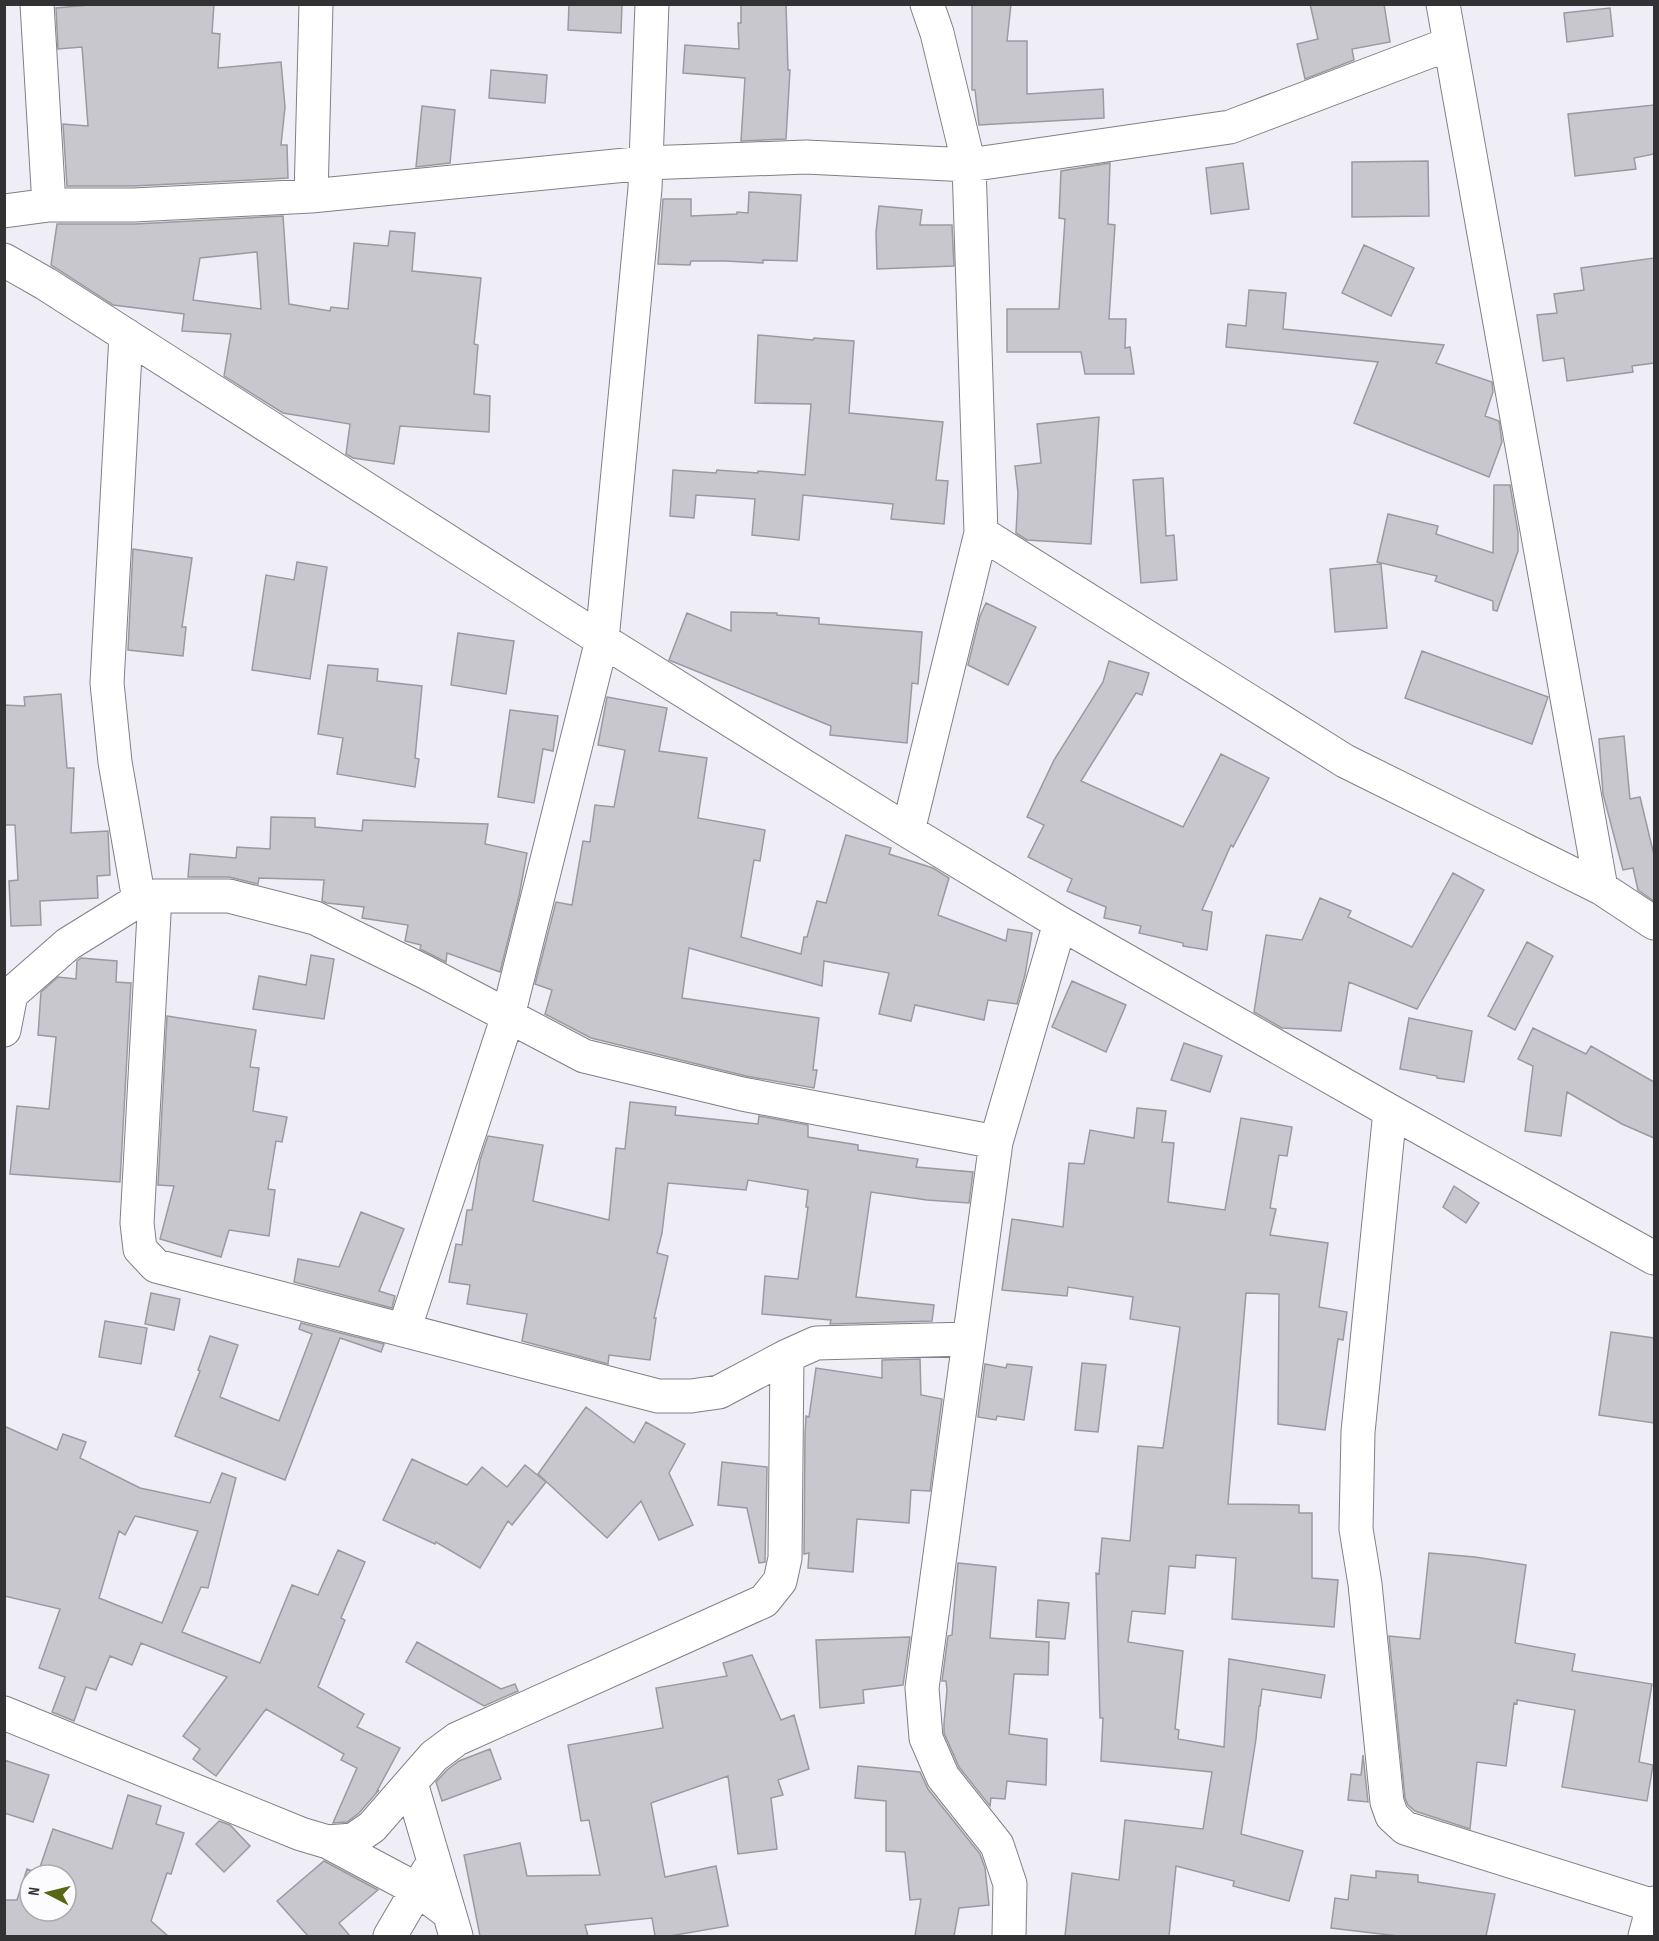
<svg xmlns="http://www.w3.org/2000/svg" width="1659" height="1941" font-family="'Sofia Sans Condensed',sans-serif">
	<rect width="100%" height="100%" fill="#efeef6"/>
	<path fill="#c8c7ce" stroke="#9b9aa1" stroke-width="1.5" fill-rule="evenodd" d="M100,4H214L212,33L220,34L218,68L281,62L285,107L281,145H287L288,178L134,186H67L63,124L88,126L82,47L58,49L56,8Z
		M569,4H622L621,33L568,30Z
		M741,4H786L788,70H790L786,139L741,141L745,78L683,73L685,45L739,49L738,23H741Z
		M972,4H1011L1007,41H1027V94L1103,89L1104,118L979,125L975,90H972Z
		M1310,4H1384L1390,42L1352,49L1354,60L1305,79L1297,44L1318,39Z
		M1610,8L1613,36L1567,42L1564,13Z
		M491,70L547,75L545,103L489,98Z
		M1654,105V154L1634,158L1636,169L1575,176L1568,114Z
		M422,106L455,110L450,163L416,167Z
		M1428,161L1429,216L1352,217V162Z
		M1110,163L1108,224L1115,225L1109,319H1126L1125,348L1130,347L1134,374H1085L1081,352H1007V309H1059L1065,219L1059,218L1061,171Z
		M1243,163L1249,209L1211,214L1206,168Z
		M749,192L801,195L797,261L763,260V263L725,261H691L690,265L658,264L663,199H691V216L737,214V212L748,213Z
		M879,206L922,210L920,225H952L954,266L877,269L876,232Z
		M283,216L289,304L330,311L331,307L348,309L354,243L388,246L390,231L415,233L412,271L481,278L474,344L478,345L474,394L490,396L489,432L400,426L394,464L353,458L346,454L350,424L283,413L224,376L231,334L182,331L184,314L113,305L51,265L57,224H135ZM257,252L261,309L193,300L200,258Z
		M1364,245L1414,268L1391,316L1342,293Z
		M1654,258V363L1632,366L1633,372L1567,381L1564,358L1543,361L1537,315L1557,313L1554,294L1584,290L1581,268Z
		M1249,290L1286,293L1283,329L1444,345L1436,363L1492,382L1493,392L1485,416L1499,421L1502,442L1489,477L1354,423L1378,362L1226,347L1228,324L1246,326Z
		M758,335L813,340L814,338L854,341L849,413L943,422L936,480L948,481L944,524L891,519L893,504L803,495L799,540L752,535L755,499L696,495L694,518L670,516L673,470L716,473L717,470L758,473V471L805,475L811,404L755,403Z
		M1099,417L1091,544L1027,540L1016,533L1018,493L1015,466L1041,463L1037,424Z
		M1163,478L1166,536L1174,535L1177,580L1141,583L1133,480Z
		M1494,485H1510L1518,532V551L1497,611L1493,610V601L1435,581L1437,576L1377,562L1388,514L1438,526L1436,534L1493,553Z
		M133,549L192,558L182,627H186L183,656L128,650Z
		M297,562L327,567L310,679L252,670L266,575L294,580Z
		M1381,564L1387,628L1335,632L1330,569Z
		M986,603L1036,627L1008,685L968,665L980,616Z
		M731,612L777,613V615L819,618V624L922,632L918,684L912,683L907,743L830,735L831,726L669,660L687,613L731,631Z
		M458,633L514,641L506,694L451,685Z
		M1422,651L1548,697L1532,744L1405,698Z
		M1109,661L1149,673L1142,695L1136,693L1081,781L1183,827L1221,754L1269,778L1233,847L1231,845L1202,910L1212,912L1207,950L1183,946V943L1139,933L1141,926L1104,918L1106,907L1067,891L1072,879L1028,857L1044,825L1027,817L1054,760L1103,682Z
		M328,665L378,669L377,681L422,686L415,758L419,759L415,787L337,774L343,738L318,734Z
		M61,694L67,768H74L71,833L108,831L110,875L97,876L98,898L40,901L41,925L11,926L9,881L18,880L15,825H4V705L25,706L24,697Z
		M607,697L667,708L659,751L707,758L698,818L765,830L760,861L754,860L741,937L801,954L804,937H807L817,901L826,903L846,835L891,848L889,854L933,868L949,878L938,915L1006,941L1008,929L1032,933L1025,975L1017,1004L988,1000L984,1020L915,1005L911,1021L879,1014L889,973L824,961L822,986L689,948L682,998L819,1018L813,1070H817L814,1088L746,1076L591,1038L545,1014L552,990L535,984L556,902L572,905L583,841L590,842L595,805L614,807L625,750L598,745Z
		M510,710L558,716L553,751L543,749L534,803L498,797Z
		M1624,736L1630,799L1640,797L1654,855V901L1638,890L1633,868L1623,870L1603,794L1599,739Z
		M271,817L315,818V827L362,831L363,820L488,824L485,844L527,853L519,896L500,972L447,953L446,962L420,949L421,945L405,941L408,925L362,918L364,907L327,903L322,901L324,880L259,878L258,884L229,877H188L190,854L236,858L237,847L270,849Z
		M1453,873L1484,890L1417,1009L1349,982L1341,1031L1282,1028L1254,1012L1266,935L1302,940L1320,898L1351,911L1348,917L1412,947Z
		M1527,942L1553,956L1515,1030L1488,1016Z
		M311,955L334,959L324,1019L253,1009L259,976L306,985Z
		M81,958L117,961L116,982L131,983L120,1182L10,1174L17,1106L49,1109L56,1037L38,1035L41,992L58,977L76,979L77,961Z
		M1072,981L1126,1005L1106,1052L1052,1027Z
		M167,1016L256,1030L250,1067L259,1068L253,1111L287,1117L282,1142L276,1141L268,1189L275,1190L269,1236L229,1230L221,1257L160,1239L174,1186L158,1185Z
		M1409,1018L1472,1031L1464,1082L1437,1078V1076L1400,1069Z
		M1533,1028L1586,1054L1591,1046L1654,1082V1138L1622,1124L1567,1092L1561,1136L1525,1131L1533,1066L1518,1059Z
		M1184,1043L1222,1056L1210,1092L1171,1080Z
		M630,1102L676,1107L675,1115L758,1124L759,1116L808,1125V1137L858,1145V1150L918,1159L916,1167L973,1172L969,1203L927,1200L871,1192L856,1297L934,1305L932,1321L830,1324L831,1320L762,1314L765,1276L798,1279L808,1207H806L808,1190L748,1180L746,1190L668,1183L662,1233L657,1253L668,1256L654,1318H656L650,1360L609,1355L608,1364L522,1341L527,1314L467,1304L470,1285L449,1282L456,1244L462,1245L467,1210H472L480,1160L488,1136L543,1145L533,1201L609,1220L616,1148L625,1149Z
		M1137,1108L1166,1111L1162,1142L1174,1143L1168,1202L1225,1210L1241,1118L1292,1127L1287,1156L1279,1155L1270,1208L1276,1209L1270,1235L1328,1243L1319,1307L1347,1312L1343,1340L1338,1339L1325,1430L1278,1424L1279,1294L1246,1293L1228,1504L1299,1505V1513H1312V1578L1338,1580L1334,1627L1232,1619L1236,1558L1196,1555L1195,1568L1169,1566L1165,1614L1132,1611L1128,1642L1183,1651L1175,1729L1179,1730L1178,1739L1224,1747L1229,1659L1325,1675L1321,1698L1262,1689L1260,1706H1259L1256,1739L1241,1834L1303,1851L1289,1901L1233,1886L1234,1881L1176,1866L1169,1936H1065L1072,1873L1119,1880L1125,1820L1203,1829L1212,1772L1101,1761L1103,1718H1100L1096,1573L1099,1574L1102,1538L1130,1541L1138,1446L1163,1448L1180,1327L1130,1319L1133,1297L1068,1287L1067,1296L1002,1290L1012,1219L1063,1227L1069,1163L1084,1164L1090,1130L1134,1138Z
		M1454,1186L1479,1203L1466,1223L1443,1207Z
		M361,1212L404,1229L379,1291L395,1296L392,1308L294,1282L298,1259L339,1267Z
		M151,1293L180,1299L174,1330L145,1324Z
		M105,1321L147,1328L141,1364L99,1357Z
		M301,1323L384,1344L381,1352L340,1338L285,1480L175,1436L200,1371L198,1370L210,1336L238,1345L220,1397L279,1421L312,1334L299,1329Z
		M1611,1332L1654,1338V1423L1599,1415Z
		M920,1359L921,1395L942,1399L930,1491L911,1490L909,1523L857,1519L853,1572L808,1568L809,1553L804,1554L805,1434L806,1416L809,1417L816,1368L882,1378V1360Z
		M1082,1363L1106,1365L1098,1432L1075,1430Z
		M985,1364L1006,1368L1007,1364L1032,1367L1024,1420L997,1416L996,1420L978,1417Z
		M586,1407L634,1443L646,1422L685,1444L669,1473L693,1525L659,1540L641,1501L607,1538L538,1474Z
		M4,1426L57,1450L63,1434L86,1442L80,1458L140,1488L210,1503L222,1473L236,1478L208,1588L201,1587L182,1632L260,1663L292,1585L318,1595L338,1550L365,1562L341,1618L345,1620L318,1687L364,1714L357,1727L400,1748L377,1791L379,1790L359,1813L347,1822L333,1823L357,1768L341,1760L344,1754L266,1709L216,1776L193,1759L200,1749L183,1736L227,1677L141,1643L132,1665L110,1656L96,1690L86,1687L74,1721L52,1712L65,1677L39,1668L60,1609L4,1596ZM135,1516L198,1531L162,1623L99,1598L119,1531L125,1535Z
		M412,1459L467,1485L482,1467L507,1487L525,1465L546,1482L512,1525L508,1521L480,1568L436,1542L435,1544L383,1520Z
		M722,1462L767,1467L765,1562L759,1563L747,1508L718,1505Z
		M1429,1553L1475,1557L1526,1565L1515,1643L1575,1654L1572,1671L1652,1684L1639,1762L1653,1765L1647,1801L1562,1787L1575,1710L1517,1700V1704L1514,1703L1506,1766L1477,1762L1470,1829L1415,1811L1408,1805L1405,1798L1389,1636L1420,1639Z
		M958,1563L996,1567L990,1638L1049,1642L1048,1675L1014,1674L1009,1734L1047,1739L1046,1785L1007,1781L1005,1799L991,1798L990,1806L959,1767L944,1733V1723L947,1690L946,1681H942L948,1636L952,1635Z
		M1038,1600L1069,1603L1065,1639L1036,1637Z
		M910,1637L903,1685L863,1690L864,1703L820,1708L816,1640Z
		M417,1642L501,1689L515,1684L518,1691L484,1706L406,1662Z
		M752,1655L781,1720L794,1715L809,1769L778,1780L783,1795L771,1798L777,1849L738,1854L728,1776L651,1803L665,1877L716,1866L728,1926L670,1936H655L652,1918L585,1925L588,1936H480L464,1855L520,1843L527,1876L600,1875L589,1820L581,1821L568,1745L663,1728L656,1688L727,1676L723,1663Z
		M490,1749L501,1779L442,1801L436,1782L447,1770L459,1761Z
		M1363,1755L1368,1802L1348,1800L1351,1774L1361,1775Z
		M4,1760L49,1775L33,1822L4,1813Z
		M858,1766L920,1772L928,1789L980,1854L985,1868L989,1905L959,1908L954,1936H915L921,1899L910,1900L905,1852L886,1851V1801L855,1798Z
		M128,1795L161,1806L156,1824L184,1833L171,1874L167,1873L151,1921L168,1936H4V1900H17L27,1869L38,1873L53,1829L112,1849ZM30,1875H66V1911H30Z
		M219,1821L230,1825L250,1846L224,1872L196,1844Z
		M324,1861L378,1890L339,1923L350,1936H308L277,1901Z
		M1376,1871L1418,1875V1882L1495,1894L1486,1936H1398L1331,1928L1335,1898L1348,1900L1351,1875L1376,1878Z"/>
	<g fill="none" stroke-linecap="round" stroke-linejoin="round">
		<defs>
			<path id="minor" d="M37,4L49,205
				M1443,4L1601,888
				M311,196L316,4
				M4,211L49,205H134L311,196L646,163L806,157L969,165L1230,127L1449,44
				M4,260L46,284L602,640L908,831L1060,923L1390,1111L1654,1258
				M126,335L107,683L115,762L139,900
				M981,533L1345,761L1601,888L1654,923
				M908,831L981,533L969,165L937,33L927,4
				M155,896L137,1223L140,1249L156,1266L658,1396H691L719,1392L787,1356L816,1343L968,1339
				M4,1030L11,994L68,944L139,900L155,896H229L315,918L425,972L584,1056L742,1094L996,1142
				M1390,1111L1358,1432L1356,1529L1365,1584L1387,1802L1392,1816L1405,1828L1654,1906
				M404,1330L508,1016L602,640L645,188L652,4
				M4,1713L301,1834L328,1842L353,1840L372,1827L434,1756L457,1739L764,1601L780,1581L785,1558L787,1356
				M411,1783L456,1936
				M328,1842L418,1890L449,1913
				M390,1936L428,1871
				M1009,1936L1010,1884L997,1845L943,1777L926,1738L922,1688L996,1142L1060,923
				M1645,1936L1654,1903"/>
		</defs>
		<use href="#minor" stroke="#807f86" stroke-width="35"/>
		<use href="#minor" stroke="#fff" stroke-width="33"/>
	</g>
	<rect width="1659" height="1941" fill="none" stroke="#323134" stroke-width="12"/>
	<g transform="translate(48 1893) rotate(277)"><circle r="28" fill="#fcfcfe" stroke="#ababad" stroke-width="1.5"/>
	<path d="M0-4.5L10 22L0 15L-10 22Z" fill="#566813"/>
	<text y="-9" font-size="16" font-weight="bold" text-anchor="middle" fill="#323134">N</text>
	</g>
</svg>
